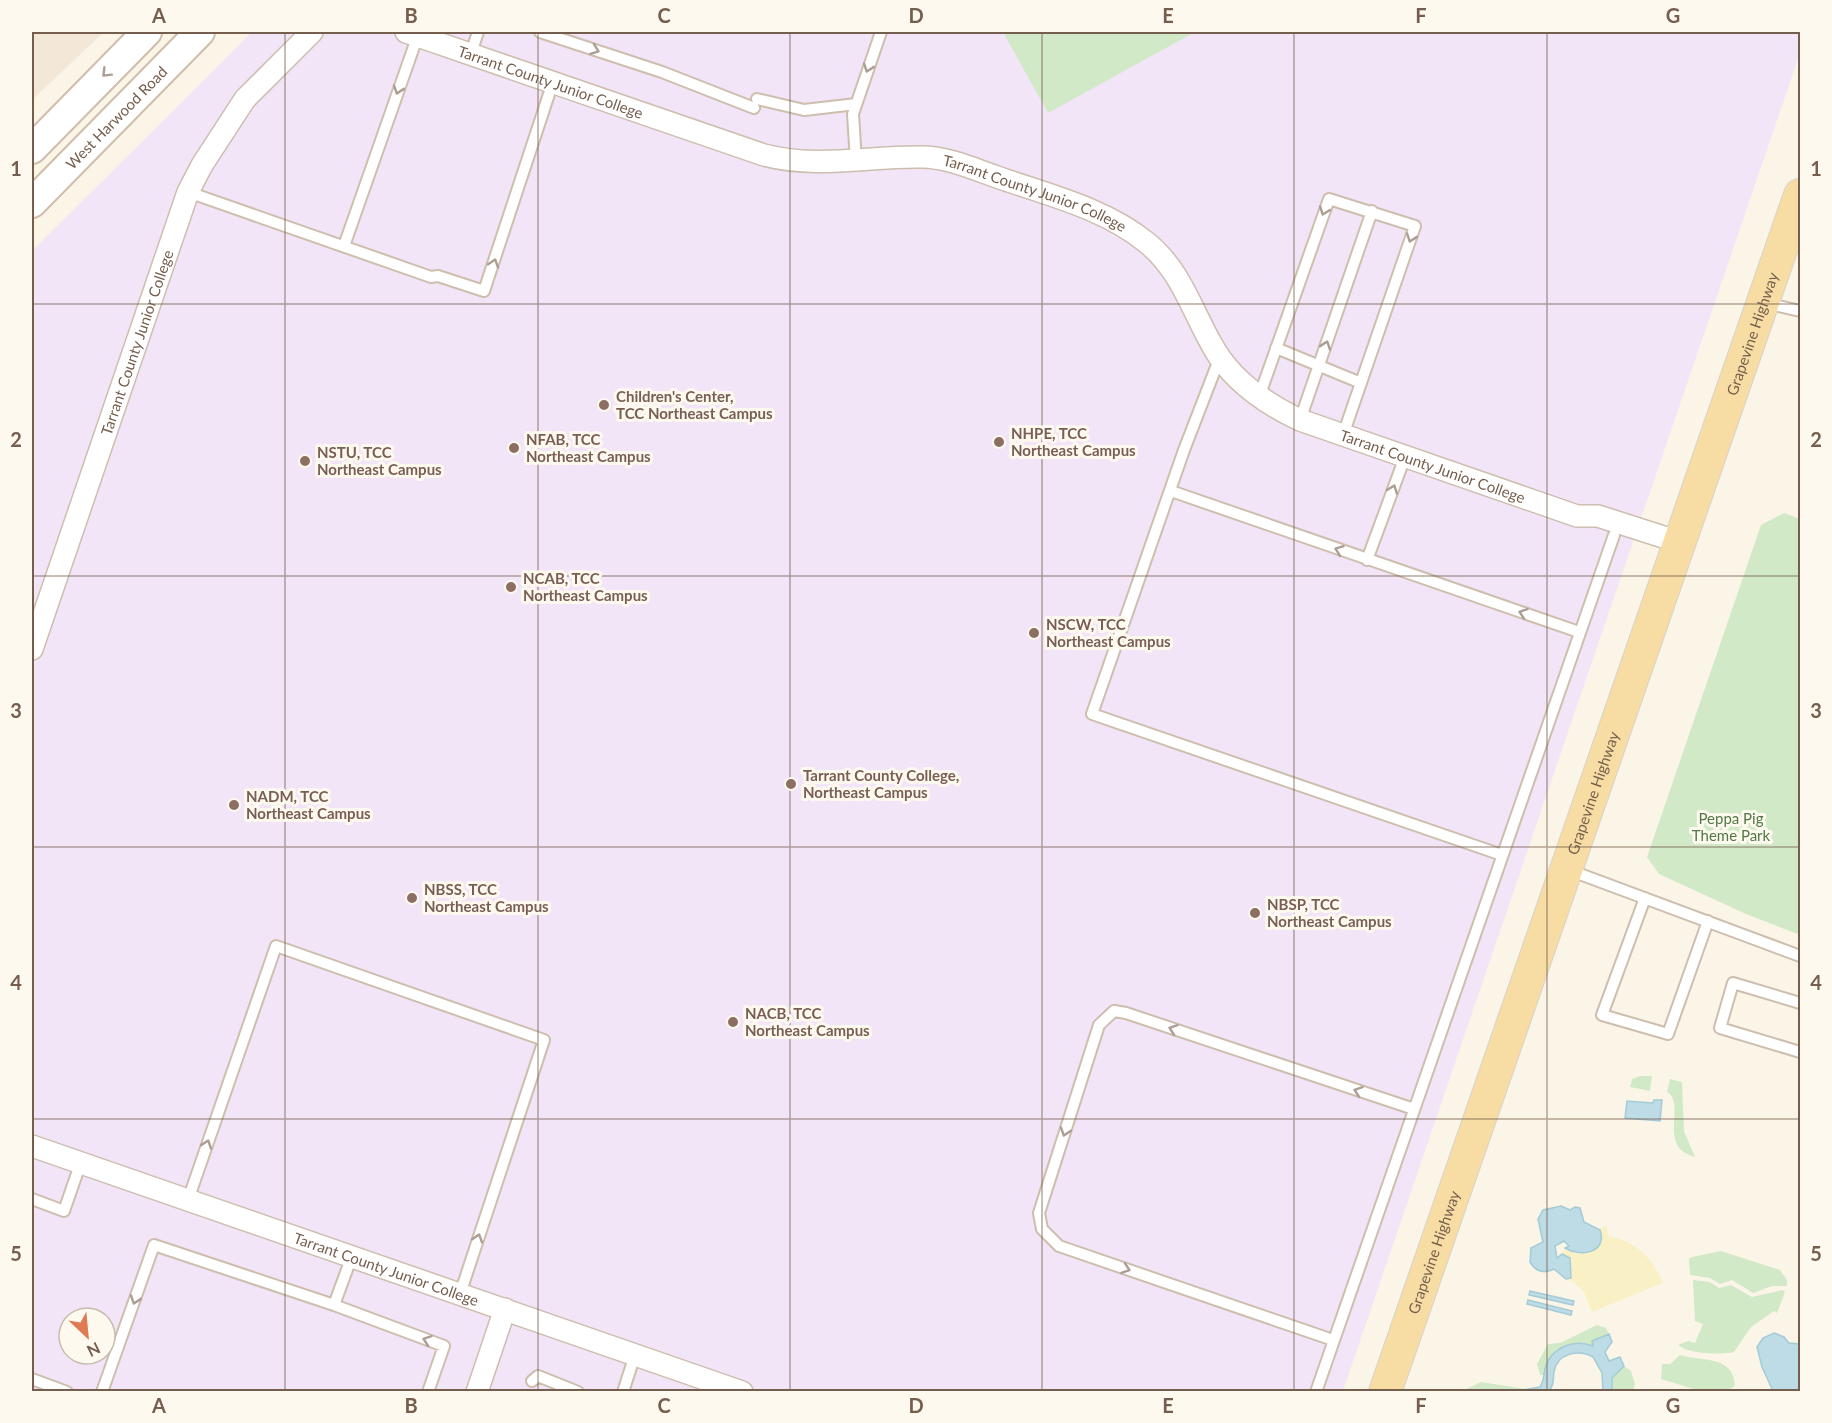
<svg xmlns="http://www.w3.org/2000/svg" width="1832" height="1423" font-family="Lato,sans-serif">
	<rect width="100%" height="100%" fill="#fbf5e8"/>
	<path fill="#f3e8d7" d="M32,32H104L32,100Z"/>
	<path fill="#f2e5f8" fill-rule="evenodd" d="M252,32H1800V53L1343,1391L32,1392V251ZM69,1318H105V1354H69Z"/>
	<path fill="#d2e9c7" d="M1003,32H1195L1048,113Z
		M1784,513L1800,519V935L1746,914L1659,874L1647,857L1761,525Z
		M1640,1076H1652L1650,1091L1630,1087L1632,1079Z
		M1670,1079L1682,1082L1684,1131L1695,1157C1656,1147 1687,1103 1667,1092Z
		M1721,1251L1780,1270L1787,1280V1286H1772L1753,1293L1732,1280L1720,1284L1710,1278L1690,1275L1689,1259L1692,1257Z
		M1693,1280L1710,1282L1719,1288L1731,1285L1752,1297L1782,1290L1785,1292L1777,1313L1774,1311L1751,1327L1734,1352C1720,1355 1688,1354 1678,1345L1688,1341L1695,1343L1703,1324L1695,1321Z
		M1597,1325L1606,1328L1609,1334L1592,1341L1594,1347L1581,1343L1546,1365L1544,1375H1540L1537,1364L1548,1344L1560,1343Z
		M1680,1355C1700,1362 1734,1354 1735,1386L1730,1389L1735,1391H1700L1661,1379L1662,1364H1670Z
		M1624,1366L1631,1371L1635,1384L1633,1391L1612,1392V1378Z
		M1481,1382L1526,1389L1516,1392H1460Z"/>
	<path fill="#f9f1c5" d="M1606,1225L1609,1237C1636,1240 1653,1259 1663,1283L1592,1312L1584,1292L1575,1283L1566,1279L1571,1278L1570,1258L1562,1254L1565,1248L1575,1254L1602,1241L1599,1230Z"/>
	<path fill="#bddce5" stroke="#a4cbd6" stroke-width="1.5" d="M1654,1100H1662L1660,1121L1625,1118L1627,1101L1653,1103Z
		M1561,1206L1570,1210L1575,1207L1580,1208L1584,1222L1600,1230C1608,1254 1579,1257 1565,1248L1569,1246L1564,1241L1555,1246L1557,1258L1562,1254L1570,1258L1571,1278L1566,1279L1554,1269C1544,1274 1536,1272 1530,1262L1531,1248L1543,1242L1538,1219L1543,1210Z
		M1530,1291L1574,1301L1573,1305L1529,1295Z
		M1528,1300L1572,1311L1571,1315L1527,1304Z
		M1774,1333L1784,1337L1789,1343L1800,1344V1391H1773L1762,1367L1757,1347L1763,1338Z
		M1609,1334L1612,1342L1605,1352L1609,1361L1620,1357L1624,1366L1612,1378V1391H1603L1602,1373L1593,1357C1579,1349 1557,1353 1554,1372C1553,1380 1554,1385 1549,1391H1516L1540,1387C1545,1380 1543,1373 1546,1365C1554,1346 1575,1339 1593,1346L1592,1341Z"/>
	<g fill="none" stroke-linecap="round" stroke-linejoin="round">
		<defs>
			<path id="service" d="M540,32L662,72L754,108
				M471,53L478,32
				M757,99L804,110L856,104
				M856,161L853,114L881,32
				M188,192L431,277L438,276L484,291L553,82
				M344,246L418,35
				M1766,303L1800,311
				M1276,348L1361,383
				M1220,357L1184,450L1092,714L1502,855
				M1259,397L1329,199L1415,226L1343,435
				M1300,420L1372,211
				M1171,491L1579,632
				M1367,560L1405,457
				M1569,870L1800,956
				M1645,898L1602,1015L1668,1034L1708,921
				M1800,1003L1733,983L1720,1028L1800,1052
				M32,1199L64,1211L81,1162
				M188,1200L276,946L544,1040L460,1294
				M334,1305L352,1256
				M1333,1340L1059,1246L1042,1229L1039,1213L1099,1025L1114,1011L1126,1013L1414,1109
				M32,1379L67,1392
				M532,1381L538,1376L578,1392
				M102,1392L154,1245L334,1305L444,1346L428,1392
				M623,1392L635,1355
				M1316,1392L1614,535"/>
			<g id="minor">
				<path id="s1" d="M406,32L764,155C818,169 868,156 922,157C947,157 974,169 997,177C1048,195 1104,208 1146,242C1180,269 1191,308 1212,345C1231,380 1264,403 1300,420L1577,516H1598L1679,542"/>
				<path id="s2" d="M32,649L188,192L202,165L245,99L312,32"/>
				<path id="s3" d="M32,1146L742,1392"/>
				<path d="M477,1392L505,1309"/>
			</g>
			<g id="secondary">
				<path d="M32,149L147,32"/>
				<path id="s4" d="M32,203L200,32"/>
			</g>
			<g id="primary">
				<path id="s5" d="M1385,1392L1800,195"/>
			</g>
		</defs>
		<use href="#service" stroke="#cdbeae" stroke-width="14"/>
		<use href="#minor" stroke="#cdbeae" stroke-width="24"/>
		<use href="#secondary" stroke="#d0beac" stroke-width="32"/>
		<use href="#primary" stroke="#d8d2cd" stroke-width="34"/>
		<use href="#service" stroke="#fff" stroke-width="10"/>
		<use href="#minor" stroke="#fff" stroke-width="21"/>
		<use href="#secondary" stroke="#fff" stroke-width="28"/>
		<use href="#primary" stroke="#f7dda4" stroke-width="32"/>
	</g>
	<defs><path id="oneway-chevron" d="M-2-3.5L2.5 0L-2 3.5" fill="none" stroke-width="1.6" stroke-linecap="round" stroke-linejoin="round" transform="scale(1.5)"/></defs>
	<g stroke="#ac9e94">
		<use href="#oneway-chevron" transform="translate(595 50) rotate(20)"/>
		<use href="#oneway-chevron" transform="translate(868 68) rotate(109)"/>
		<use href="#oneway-chevron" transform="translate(106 73) rotate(135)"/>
		<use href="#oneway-chevron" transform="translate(398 90) rotate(109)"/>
		<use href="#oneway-chevron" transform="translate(1324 211) rotate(110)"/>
		<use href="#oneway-chevron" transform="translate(1411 238) rotate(109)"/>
		<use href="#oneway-chevron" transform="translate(494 263) rotate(-72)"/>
		<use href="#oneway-chevron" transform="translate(1326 345) rotate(-71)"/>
		<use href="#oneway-chevron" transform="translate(1393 489) rotate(-70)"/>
		<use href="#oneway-chevron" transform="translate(1339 550) rotate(-160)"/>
		<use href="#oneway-chevron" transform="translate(1523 613) rotate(-161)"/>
		<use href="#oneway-chevron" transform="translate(1173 1029) rotate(-161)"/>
		<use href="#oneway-chevron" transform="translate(1358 1091) rotate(-161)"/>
		<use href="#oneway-chevron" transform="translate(1065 1132) rotate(108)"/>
		<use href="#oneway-chevron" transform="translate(207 1144) rotate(-71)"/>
		<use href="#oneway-chevron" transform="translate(478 1238) rotate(-72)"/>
		<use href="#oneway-chevron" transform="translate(1126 1269) rotate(19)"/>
		<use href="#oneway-chevron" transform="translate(135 1300) rotate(109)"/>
		<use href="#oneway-chevron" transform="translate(427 1340) rotate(-161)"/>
	</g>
	<path fill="none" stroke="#755e4d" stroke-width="1.5" stroke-opacity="0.55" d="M285,32V1392M538,32V1392M790,32V1392M1042,32V1392M1294,32V1392M1547,32V1392M32,304H1800M32,576H1800M32,847H1800M32,1119H1800"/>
	<g fill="#8d6e63" stroke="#fef9ee" stroke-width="2">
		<circle cx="604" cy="405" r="6"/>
		<circle cx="999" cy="442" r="6"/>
		<circle cx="514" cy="448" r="6"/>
		<circle cx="305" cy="461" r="6"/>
		<circle cx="511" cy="587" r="6"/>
		<circle cx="1034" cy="633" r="6"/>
		<circle cx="791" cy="784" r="6"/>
		<circle cx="234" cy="805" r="6"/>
		<circle cx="412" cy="898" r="6"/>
		<circle cx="1255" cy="913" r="6"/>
		<circle cx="733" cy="1022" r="6"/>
	</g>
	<g text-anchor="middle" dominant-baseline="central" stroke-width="6" stroke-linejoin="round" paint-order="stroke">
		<g font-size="15" fill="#755e4d" stroke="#fef9ee">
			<text stroke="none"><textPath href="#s1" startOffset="153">Tarrant County Junior College</textPath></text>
			<text stroke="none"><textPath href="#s4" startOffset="120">West Harwood Road</textPath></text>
			<text stroke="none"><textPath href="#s1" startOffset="656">Tarrant County Junior College</textPath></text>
			<text stroke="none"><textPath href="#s5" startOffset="1120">Grapevine Highway</textPath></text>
			<text stroke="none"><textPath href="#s2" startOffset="324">Tarrant County Junior College</textPath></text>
			<text stroke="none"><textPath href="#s1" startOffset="1160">Tarrant County Junior College</textPath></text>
			<text stroke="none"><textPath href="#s5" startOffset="634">Grapevine Highway</textPath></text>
			<text stroke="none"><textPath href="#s5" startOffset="148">Grapevine Highway</textPath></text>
			<text stroke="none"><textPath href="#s3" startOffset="375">Tarrant County Junior College</textPath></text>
		</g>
		<g font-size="15" font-weight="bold" fill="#785e54" stroke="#fef9ee" text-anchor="start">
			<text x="616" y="396">Children's Center,<tspan x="616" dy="17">TCC Northeast Campus</tspan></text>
			<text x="1011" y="433">NHPE, TCC<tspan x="1011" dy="17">Northeast Campus</tspan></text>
			<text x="526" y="439">NFAB, TCC<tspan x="526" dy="17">Northeast Campus</tspan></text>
			<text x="317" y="452">NSTU, TCC<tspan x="317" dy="17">Northeast Campus</tspan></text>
			<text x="523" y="578">NCAB, TCC<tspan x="523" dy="17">Northeast Campus</tspan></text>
			<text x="1046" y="624">NSCW, TCC<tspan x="1046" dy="17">Northeast Campus</tspan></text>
			<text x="803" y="775">Tarrant County College,<tspan x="803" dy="17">Northeast Campus</tspan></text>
			<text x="246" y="796">NADM, TCC<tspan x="246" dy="17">Northeast Campus</tspan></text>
			<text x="424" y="889">NBSS, TCC<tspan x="424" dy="17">Northeast Campus</tspan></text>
			<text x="1267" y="904">NBSP, TCC<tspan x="1267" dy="17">Northeast Campus</tspan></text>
			<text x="745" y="1013">NACB, TCC<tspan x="745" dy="17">Northeast Campus</tspan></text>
		</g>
		<g font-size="15" fill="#527945" stroke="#fef9ee">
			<text x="1731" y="818">Peppa Pig<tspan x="1731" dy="17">Theme Park</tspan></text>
		</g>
	</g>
	<rect width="1832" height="1423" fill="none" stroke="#fef9ee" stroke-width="66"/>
	<g transform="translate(87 1336) rotate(154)"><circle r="28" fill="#fef9ee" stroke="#c7bbae" stroke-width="1.5"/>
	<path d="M0-4.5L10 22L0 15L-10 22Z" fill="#df7b53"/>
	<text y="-9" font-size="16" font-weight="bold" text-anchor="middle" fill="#755e4d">N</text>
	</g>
	<rect x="33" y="33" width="1766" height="1357" fill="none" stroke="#755e4d" stroke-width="2"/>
	<g font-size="20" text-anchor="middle" font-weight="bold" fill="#755e4d">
		<text x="159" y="23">A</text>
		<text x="411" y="23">B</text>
		<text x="664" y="23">C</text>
		<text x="916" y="23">D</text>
		<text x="1168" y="23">E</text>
		<text x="1421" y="23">F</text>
		<text x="1673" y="23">G</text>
		<text x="16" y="176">1</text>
		<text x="1816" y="176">1</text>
		<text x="16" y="447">2</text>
		<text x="1816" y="447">2</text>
		<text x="16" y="718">3</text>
		<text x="1816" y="718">3</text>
		<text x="16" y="990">4</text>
		<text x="1816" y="990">4</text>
		<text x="16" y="1261">5</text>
		<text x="1816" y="1261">5</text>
		<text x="159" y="1413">A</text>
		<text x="411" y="1413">B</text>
		<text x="664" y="1413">C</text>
		<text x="916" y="1413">D</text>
		<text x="1168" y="1413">E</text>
		<text x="1421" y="1413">F</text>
		<text x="1673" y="1413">G</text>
	</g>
</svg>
